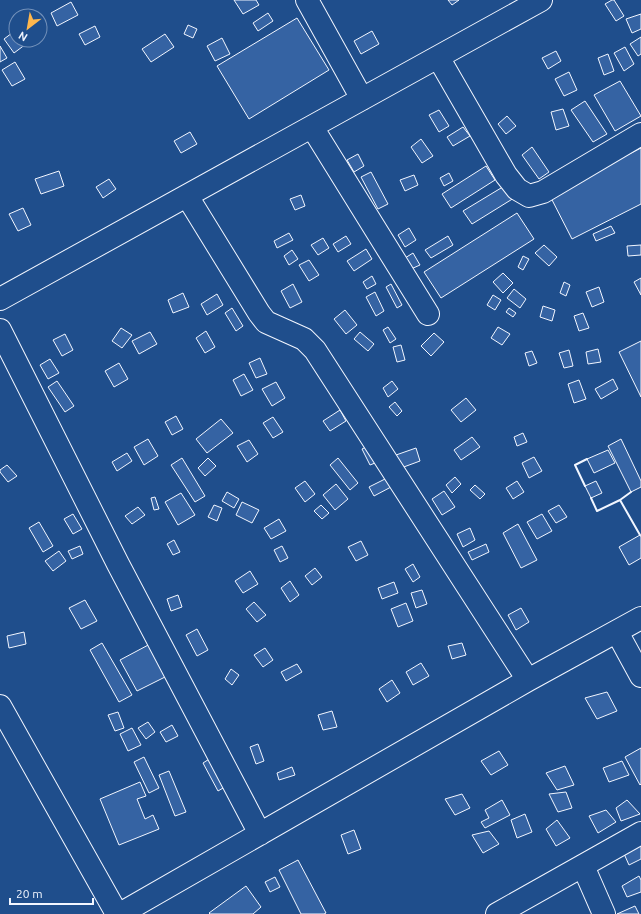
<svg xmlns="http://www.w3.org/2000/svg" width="641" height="914" font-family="Ubuntu,sans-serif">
	<rect width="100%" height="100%" fill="#1f4e8c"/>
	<path fill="#3563a3" stroke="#f2f6ff" d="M234,0H256L259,5L243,14Z
		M448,0H459L452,5Z
		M612,0H614L624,16L616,21L605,4Z
		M71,2L78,15L57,26L51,13Z
		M268,13L273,21L258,31L253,23Z
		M641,14V29L632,33L626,19Z
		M297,18L329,70L249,119L217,66Z
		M188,25L197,29L193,38L184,34Z
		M95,26L100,37L85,45L79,34Z
		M16,30V40H23L26,44L14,53L4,39Z
		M372,31L379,44L361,54L354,41Z
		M165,34L174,47L151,62L142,49Z
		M641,37V54L638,56L630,44Z
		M222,38L230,54L215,61L207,46Z
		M0,46L7,58L0,62Z
		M625,47L634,64L624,71L614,53Z
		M556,51L561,61L548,69L542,58Z
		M608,54L614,71L604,75L598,58Z
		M15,62L25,79L12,86L2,70Z
		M569,72L577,90L564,96L555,79Z
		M620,81L641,116L615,131L594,95Z
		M585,101L607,134L593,142L571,110Z
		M563,109L569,126L556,130L551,112Z
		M439,110L449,126L439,132L429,115Z
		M507,116L516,126L506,134L498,124Z
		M463,127L470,136L453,146L447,137Z
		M190,132L197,144L181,153L174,141Z
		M421,139L433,156L422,163L411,147Z
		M532,147L549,172L539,179L522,155Z
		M641,148V204L572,239L549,194Z
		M358,154L364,166L354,172L347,160Z
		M486,166L495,180L451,208L442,194Z
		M59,171L64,186L41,194L35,179Z
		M371,172L388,204L378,209L361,177Z
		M449,173L453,181L444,186L440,178Z
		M414,175L418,185L405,191L400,180Z
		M109,179L116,189L103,198L96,187Z
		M506,185L514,198L472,224L463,211Z
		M301,195L305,206L295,210L290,199Z
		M23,208L31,225L18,231L9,214Z
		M517,213L534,239L441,298L424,272Z
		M611,226L615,233L596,241L593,234Z
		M409,228L416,240L405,247L398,235Z
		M289,233L293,240L277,248L274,241Z
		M346,236L351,244L338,252L333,244Z
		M448,236L453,245L431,258L425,250Z
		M323,238L329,248L318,255L311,245Z
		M544,245L557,257L549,266L535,253Z
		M641,245V255L628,256L627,246Z
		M366,249L372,259L354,271L347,261Z
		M292,250L298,259L289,265L284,256Z
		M413,253L420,265L411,269L405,258Z
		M523,256L529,259L523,270L518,267Z
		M309,260L319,275L309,281L299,265Z
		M503,273L513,283L503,293L493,282Z
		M372,276L376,284L367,289L363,282Z
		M641,278V295L634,282Z
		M564,282L570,285L566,296L560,293Z
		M293,284L302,302L290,308L281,291Z
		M391,284L402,305L397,308L386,287Z
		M599,287L604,302L592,307L586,292Z
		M514,289L526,299L520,308L507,298Z
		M375,292L384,311L376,316L366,297Z
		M183,293L189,307L173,313L168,300Z
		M217,294L223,305L207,315L201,304Z
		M493,295L501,300L495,310L487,305Z
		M543,306L555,310L552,321L540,317Z
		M232,308L243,326L236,331L225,313Z
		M509,308L516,313L513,317L506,312Z
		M345,310L357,325L346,334L334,319Z
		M583,313L589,328L579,331L574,316Z
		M388,327L396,339L390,343L383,330Z
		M498,327L510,334L502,345L491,338Z
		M121,328L132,335L122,348L112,341Z
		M206,331L215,347L205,353L196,338Z
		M150,332L157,344L139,354L132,341Z
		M360,332L374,344L368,351L354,339Z
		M434,333L444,342L431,356L421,346Z
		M65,334L73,350L62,356L53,340Z
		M641,341V397L619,352Z
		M401,345L405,360L397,362L393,347Z
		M598,349L601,362L588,364L586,352Z
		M569,350L573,366L564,368L559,353Z
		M532,351L537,363L529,366L525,353Z
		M260,358L267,374L256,378L249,363Z
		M50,359L59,373L48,379L40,365Z
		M119,363L128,379L114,387L105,371Z
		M244,374L253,390L241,396L233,380Z
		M613,379L618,389L601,399L595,389Z
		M579,380L586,399L574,403L568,384Z
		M57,381L74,406L65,412L48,387Z
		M392,381L398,389L388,397L383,388Z
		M276,382L285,398L272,406L262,389Z
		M466,398L476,410L461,422L451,410Z
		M395,402L402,411L397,416L389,407Z
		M340,410L346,421L330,431L323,421Z
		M176,416L183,429L172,435L165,422Z
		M273,417L283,432L273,438L263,423Z
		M221,419L233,433L207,453L196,439Z
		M523,433L527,442L517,446L514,437Z
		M472,437L480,447L461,460L454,450Z
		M148,439L158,456L144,465L134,447Z
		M621,439L641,481V487L631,492L608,446Z
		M249,440L258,454L247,462L237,446Z
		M372,444L380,461L370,465L362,449Z
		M416,448L420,461L401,468L396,455Z
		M608,450L615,463L594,473L587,459Z
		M127,453L132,461L117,471L112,462Z
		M534,457L542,471L529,478L522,463Z
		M182,458L205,496L195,502L171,465Z
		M208,458L216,466L205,476L198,468Z
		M338,458L358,483L350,490L330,465Z
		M7,465L17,476L8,482L0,472V470Z
		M455,477L461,484L452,493L446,485Z
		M387,478L391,487L374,496L369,487Z
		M305,481L315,494L305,502L295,488Z
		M517,481L524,492L513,499L506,488Z
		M596,481L602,493L591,498L585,486Z
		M336,484L348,499L335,510L323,495Z
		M475,485L485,494L480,499L470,490Z
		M444,491L455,507L442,515L432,499Z
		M227,492L239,499L234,508L222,501Z
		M181,493L195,515L178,525L165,502Z
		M155,497L159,509L154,510L151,498Z
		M242,502L259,510L252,523L236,515Z
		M214,505L222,508L217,521L208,517Z
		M321,505L329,513L322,519L314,511Z
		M559,505L567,517L556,523L548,511Z
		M138,507L145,515L132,524L125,516Z
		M73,514L82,529L73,534L64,519Z
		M542,514L552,531L537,539L527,522Z
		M279,519L286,531L271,539L264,528Z
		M39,522L53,546L43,552L29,528Z
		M518,524L537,560L521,568L503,533Z
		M470,528L475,540L463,547L457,534Z
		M640,535L641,537V558L629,565L619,547Z
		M174,540L180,552L173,555L167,544Z
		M361,541L368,555L356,561L348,547Z
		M486,544L489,552L472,560L468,552Z
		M80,546L83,554L72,559L68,551Z
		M282,546L288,558L280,562L274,550Z
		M59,551L66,561L53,571L45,561Z
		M413,564L420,577L413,582L405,569Z
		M315,568L322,577L312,585L305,576Z
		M250,571L258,584L243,593L235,581Z
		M290,581L299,595L290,602L281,588Z
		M394,582L398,593L382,599L378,588Z
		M422,590L427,604L416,608L411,593Z
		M178,595L182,607L171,611L167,599Z
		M85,600L97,621L81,629L69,608Z
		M254,602L266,615L257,622L246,609Z
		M406,603L413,621L398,627L391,609Z
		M521,608L529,622L516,630L508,615Z
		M197,629L208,650L197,656L186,635Z
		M24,632L26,644L9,648L7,636Z
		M102,643L132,695L119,702L90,650Z
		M152,643L169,675L137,691L120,660Z
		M462,643L466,655L452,659L448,646Z
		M265,648L273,660L263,667L254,655Z
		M421,663L429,676L413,685L406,672Z
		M297,664L302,672L286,681L281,672Z
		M231,669L239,675L232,685L225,679Z
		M392,680L400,693L387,702L379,689Z
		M607,692L617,711L597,719L585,698Z
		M332,711L337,727L323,730L318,715Z
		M118,712L124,728L115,731L108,715Z
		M148,722L155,732L146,739L138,728Z
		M172,725L178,736L166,742L160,732Z
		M132,728L141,745L128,751L120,734Z
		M258,744L264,761L256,764L250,747Z
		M641,748V784L640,785L625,757Z
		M499,751L508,765L491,775L481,761Z
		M214,756L230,784L218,791L203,763Z
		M144,757L159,788L149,793L134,762Z
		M622,761L629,775L609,782L603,768Z
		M565,766L574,785L557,790L546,773Z
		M292,767L295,775L279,780L277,773Z
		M169,771L186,812L175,816L159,775Z
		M140,782L146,796L137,799L145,819L153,815L159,829L119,845L100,799Z
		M566,792L572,808L558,812L549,794Z
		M462,794L470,808L455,815L445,799Z
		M502,800L510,815L485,828L481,822L489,818L485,810Z
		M627,800L640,814L621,821L616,808Z
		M606,810L616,822L598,833L589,816Z
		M525,814L532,832L517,838L511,820Z
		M557,820L570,838L556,846L546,829Z
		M354,830L361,849L348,854L341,835Z
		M489,831L499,844L483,853L472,835Z
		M641,841V859L629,865L621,847Z
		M298,860L326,913L324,914H301L279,870Z
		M639,876L641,880V892L627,897L622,886Z
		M275,877L280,887L270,892L265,882Z
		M246,886L261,907L253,914H210L209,913Z
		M635,906L639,914H617Z"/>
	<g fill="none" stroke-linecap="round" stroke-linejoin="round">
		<defs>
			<path id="minor" d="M307,0L362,99
				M438,57L506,175L517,189L529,196L543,192L641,134
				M312,127L428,314
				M187,196L259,313L266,322L304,339L315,350L528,680
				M0,299L541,0
				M0,330L118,564L260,834
				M617,632L641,676
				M0,706L117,914
				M583,866L604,914
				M120,914L528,680L641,618
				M497,914L641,833"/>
		</defs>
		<use href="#minor" stroke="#f2f6ff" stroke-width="24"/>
		<use href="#minor" stroke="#1f4e8c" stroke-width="22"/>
		<path stroke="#f2f6ff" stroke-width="2" d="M585,486L575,465L587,459
			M591,498L597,511L620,500L631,492
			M620,500L640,535"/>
	</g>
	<g transform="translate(28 28) rotate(211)"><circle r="19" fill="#1f4e8c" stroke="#7391ba"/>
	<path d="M0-3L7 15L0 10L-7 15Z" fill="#ffb74d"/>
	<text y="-6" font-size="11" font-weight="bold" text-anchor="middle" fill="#f2f6ff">N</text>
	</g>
	<path d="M10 898v6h83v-6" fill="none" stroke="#f2f6ff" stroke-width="2"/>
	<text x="16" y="898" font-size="12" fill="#f2f6ff" stroke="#1f4e8c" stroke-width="3" paint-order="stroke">20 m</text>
</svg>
